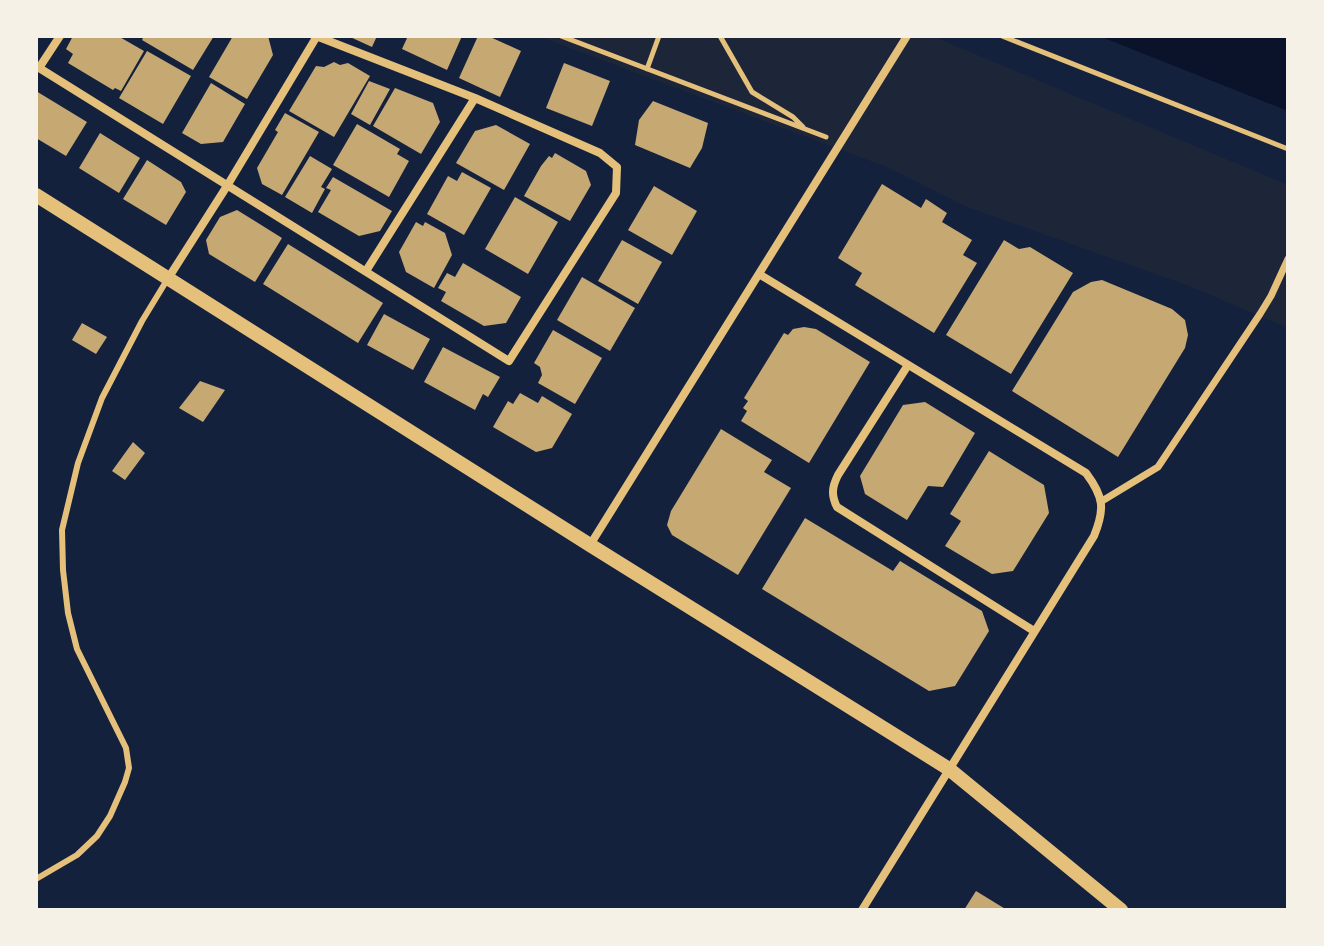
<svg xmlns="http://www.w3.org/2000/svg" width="1324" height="946" font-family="'Nunito Sans',sans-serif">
	<rect width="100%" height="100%" fill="#14213d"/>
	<path fill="#1d2539" d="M538,36H932L1288,185V328L1189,286L965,206L889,168Z"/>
	<path fill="#0b132b" d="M1099,36H1288V111Z"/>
	<path fill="#c6a872" d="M73,36H118L144,51L121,91L115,88L113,90L68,63L73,54L66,49Z
		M144,36H214L193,70L142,40Z
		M233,36H268L273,55L247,99L209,77Z
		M348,36H377L372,47Z
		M408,36H462L447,70L402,49Z
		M478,36H488L521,51L500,97L459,78Z
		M147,51L191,76L163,124L119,98Z
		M334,62L340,65L348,63L370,76L334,137L289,111L316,66L324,67Z
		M564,63L610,81L592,126L546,108Z
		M369,81L390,89L370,125L351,114Z
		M211,83L245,104L223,142L201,144L182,133Z
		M395,88L433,103L440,122L421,154L373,126Z
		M36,91L87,122L66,156L36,138Z
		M653,101L708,123L702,148L690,168L635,145L639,120Z
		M285,113L319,132L282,195L262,184L257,168L278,132L275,130Z
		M357,124L400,149L397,154L409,161L389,197L333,165Z
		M496,125L530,144L504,190L456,163L475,131Z
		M100,133L140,158L119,193L79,168Z
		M555,153L586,171L591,185L570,221L524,196L541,166L549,156L552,158Z
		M310,156L332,169L321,187L325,189L312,213L285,197Z
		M147,160L181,182L186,192L166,225L123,199Z
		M462,172L491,188L464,235L427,214L448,176L457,181Z
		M333,177L392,211L380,231L359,236L318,212L331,190L326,188Z
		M882,184L921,208L926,199L947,213L942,222L972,240L963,255L977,263L934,333L855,285L862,273L838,258Z
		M654,186L697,211L672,255L628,230Z
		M515,197L558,222L528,274L485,249Z
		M237,210L282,238L255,282L209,254L206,240L220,217Z
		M416,222L423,226L425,222L445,233L452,255L434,288L406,272L399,252Z
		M622,240L662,262L638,304L598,281Z
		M1004,240L1019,249L1030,247L1073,273L1011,374L946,335Z
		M288,244L383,303L358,343L263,284Z
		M463,263L521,297L506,323L484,326L441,301L446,292L438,288L447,273L455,277Z
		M582,277L635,308L610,351L557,320Z
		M1102,280L1172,309L1185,320L1188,335L1185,348L1118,457L1012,391L1073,292L1091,282Z
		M384,314L430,339L413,370L367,345Z
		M82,323L107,337L96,354L72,340Z
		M804,327L816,329L870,362L809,463L741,421L747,411L743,408L748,401L744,398L784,333L788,335L793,329Z
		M553,330L602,358L575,404L538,383L542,375L540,367L534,363Z
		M443,347L500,377L488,397L483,394L475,410L424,382Z
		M200,381L225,390L203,422L179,408Z
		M520,393L538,403L542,396L572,414L552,448L536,452L493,427L508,401L513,404Z
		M925,402L975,433L943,487L928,486L907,520L865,494L860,476L903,405Z
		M721,429L772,460L764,472L791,488L738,575L672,535L667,525L671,511Z
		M133,442L145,453L125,480L112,471Z
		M989,451L1044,485L1049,513L1013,571L992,574L945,546L961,521L950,514Z
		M805,518L893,571L900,561L982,611L989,631L955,686L929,691L762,589Z
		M976,891L1007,910H964Z"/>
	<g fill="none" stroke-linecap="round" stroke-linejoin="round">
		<path stroke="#e5c07b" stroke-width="5" d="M561,36L826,137
			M720,36L752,92L793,117L803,127
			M1002,36L1288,149
			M647,69L659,36"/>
		<path stroke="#e5c07b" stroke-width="6" d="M36,879L77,855L97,836L110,816L125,782L129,768L126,748L77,649L68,613L63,570L62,530L78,463L102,398L142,321L167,280"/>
		<path stroke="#e5c07b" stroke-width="7" d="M1102,501L1158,467L1260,314L1271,296L1288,259"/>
		<path stroke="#e5c07b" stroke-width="8" d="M36,66L509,361L616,193L617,167L600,153L475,98L316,36
			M39,68L60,36
			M366,271L475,98
			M759,274L1086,473C1104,497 1105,509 1094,536L862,910
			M169,277L227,186L317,36
			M908,365L838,475C832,487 831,495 837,507L1034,631
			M590,545L907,36"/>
		<path stroke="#e5c07b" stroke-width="14" d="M36,195L590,545L949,769L1121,910"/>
	</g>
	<rect width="1324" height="946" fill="none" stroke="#f6f1e7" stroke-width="76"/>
</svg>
